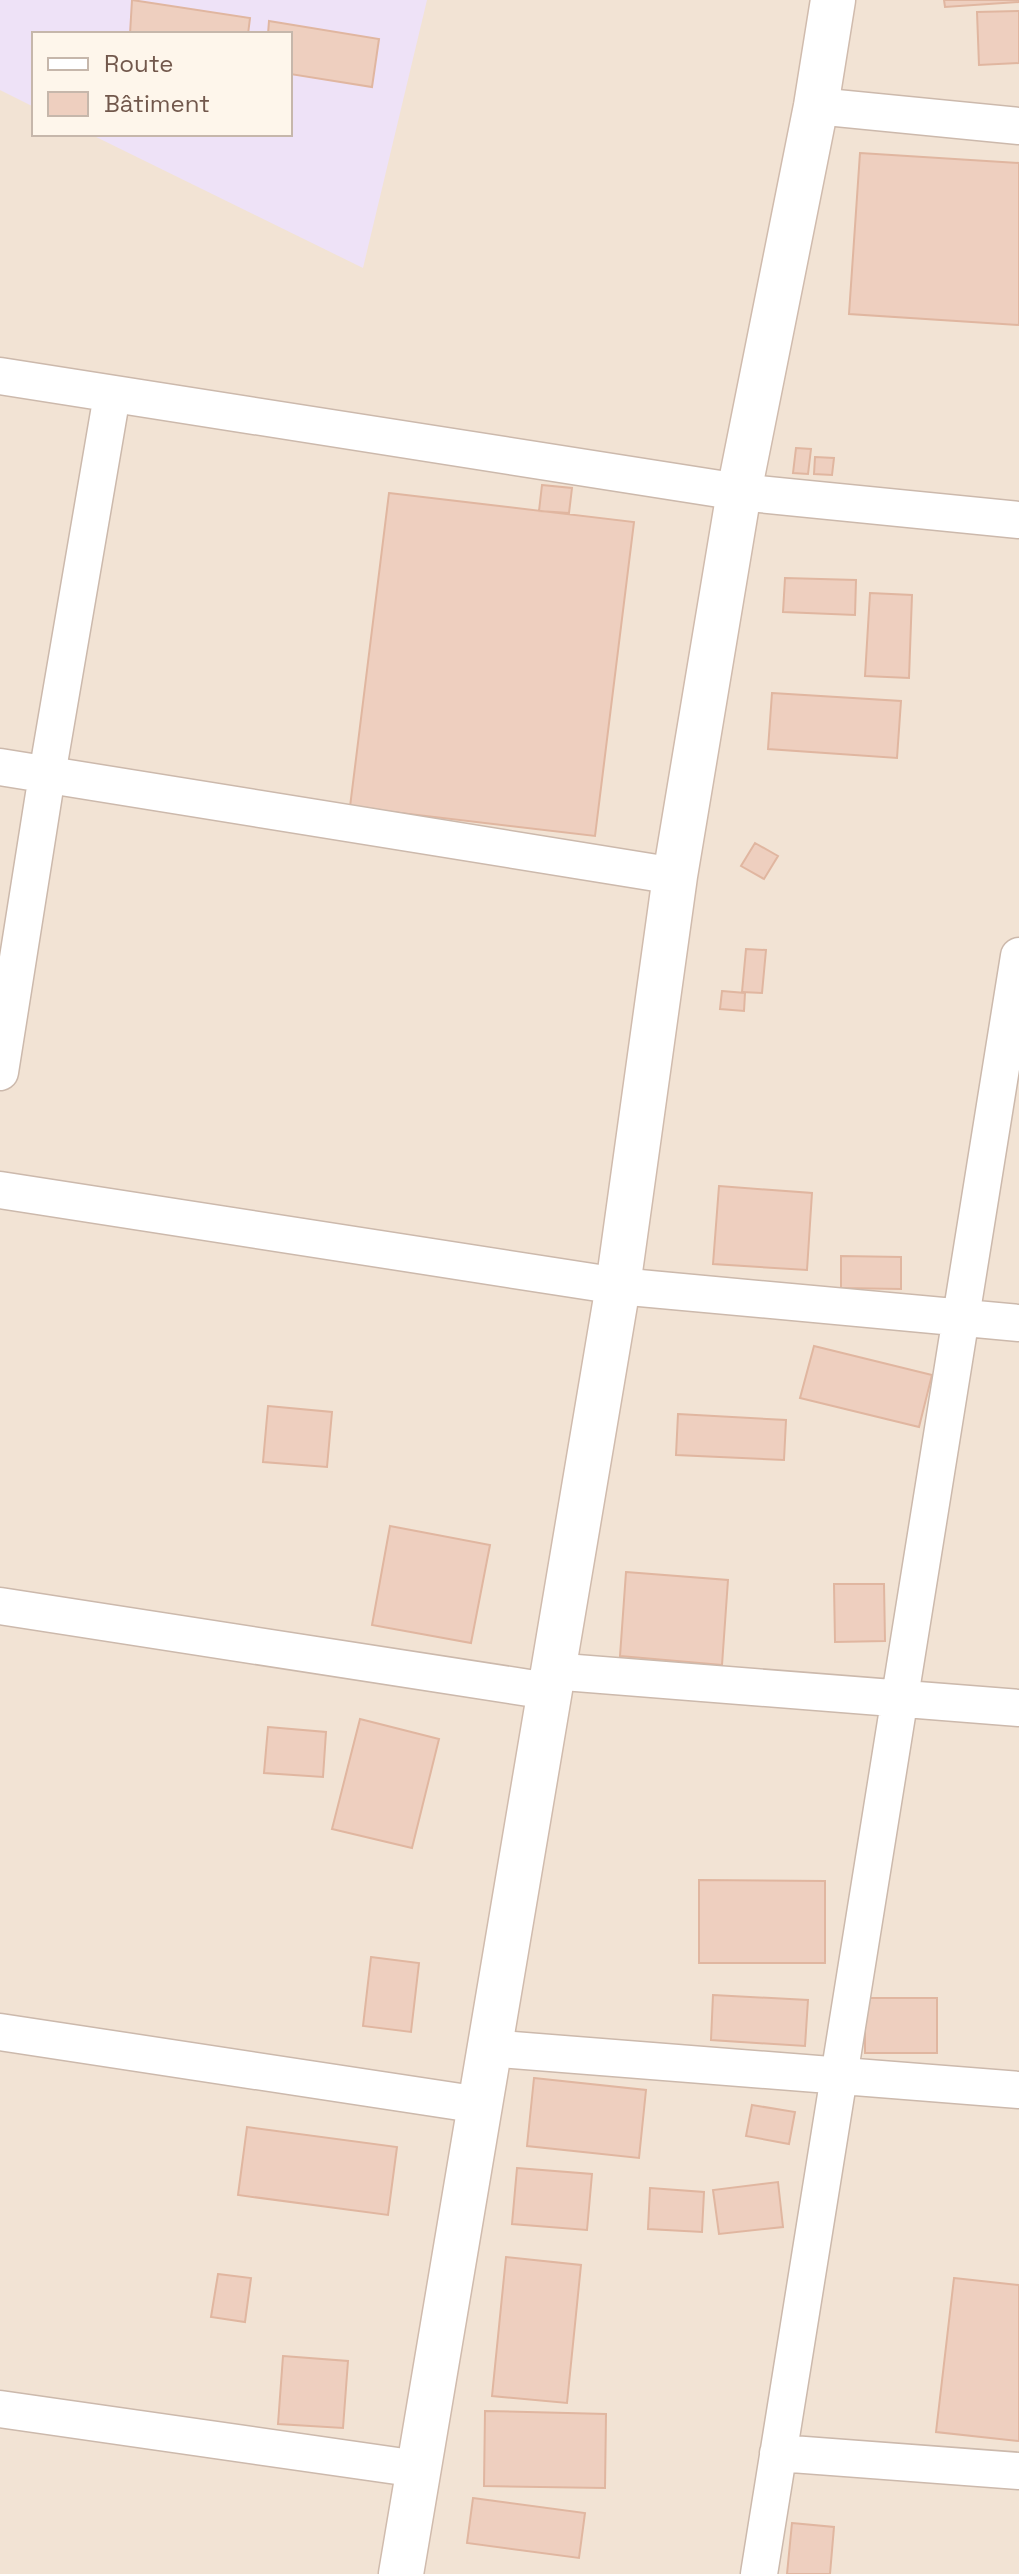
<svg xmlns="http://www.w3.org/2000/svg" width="1019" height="2574" font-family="'Space Grotesk',sans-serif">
	<rect width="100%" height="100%" fill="#fbf1e5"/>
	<path fill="#f2e3d4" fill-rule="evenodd" d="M0,0H1019V2574H0ZM34,34H290V134H34Z"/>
	<path fill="#eee2f7" d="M0,0H427L363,268L90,134H290V34H34V107L0,90Z"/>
	<path fill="#eecfbf" stroke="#e0b6a0" stroke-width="2" d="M132,0L250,18L248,34H130Z
		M944,0H1019V2L945,7Z
		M1019,11V63L979,65L977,12Z
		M269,21L379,39L372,87L290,74V34H268Z
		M860,153L1019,163V325L849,314Z
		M796,448L811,449L808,474L793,473Z
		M815,457L834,458L832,475L814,474Z
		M542,485L572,488L569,513L539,511Z
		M389,493L634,522L595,836L350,807Z
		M785,578L856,580L855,615L783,612Z
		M870,593L912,595L909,678L865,676Z
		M772,693L901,701L897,758L768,749Z
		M755,843L778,856L764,879L741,866Z
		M746,949L766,950L762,993L742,992Z
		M722,991L745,993L744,1011L720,1009Z
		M719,1186L812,1193L807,1270L713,1264Z
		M841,1256L901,1257V1289L841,1288Z
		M814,1346L932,1375L919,1427L800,1398Z
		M268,1406L332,1412L327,1467L263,1462Z
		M678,1414L786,1420L784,1460L676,1455Z
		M390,1526L490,1545L471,1643L372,1625Z
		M626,1572L728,1580L722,1665L620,1656Z
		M834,1584H884L885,1641L835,1642Z
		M360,1719L439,1739L412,1848L332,1829Z
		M268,1727L326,1732L323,1777L264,1773Z
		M699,1880L825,1881V1963H699Z
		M371,1957L419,1963L411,2032L363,2026Z
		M713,1995L808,2000L805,2046L711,2040Z
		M865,1998H937V2053H865Z
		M534,2078L646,2090L639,2158L527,2146Z
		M752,2105L795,2112L789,2144L746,2136Z
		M247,2127L397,2147L388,2215L238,2195Z
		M517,2168L592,2174L587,2230L512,2224Z
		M778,2182L783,2227L719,2234L713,2190Z
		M650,2188L704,2192L702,2232L648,2229Z
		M506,2257L581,2265L567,2403L492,2396Z
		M218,2274L251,2278L245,2322L211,2317Z
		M954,2278L1019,2285V2441L936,2432Z
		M283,2356L348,2361L343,2428L278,2424Z
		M485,2411L606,2414L605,2488L484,2486Z
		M473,2498L585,2513L579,2558L467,2543Z
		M792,2523L834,2527L830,2574H787Z"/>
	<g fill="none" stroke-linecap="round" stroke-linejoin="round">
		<defs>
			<path id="minor" d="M816,106L1019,126
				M0,376L739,492L1019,520
				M0,767L675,876
				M0,1072L47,775L112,395
				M0,1190L618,1286L1019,1323
				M0,1606L548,1691
				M551,1671L1019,1708
				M0,2032L480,2105
				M488,2048L1019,2090
				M0,2409L418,2469
				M778,2453L1019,2471
				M759,2574L1019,956"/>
			<path id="secondary" d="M401,2574L618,1286L675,876L739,492L816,106L833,0"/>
		</defs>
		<use href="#minor" stroke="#ccb9ac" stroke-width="39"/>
		<use href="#secondary" stroke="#d0bbad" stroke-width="47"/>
		<use href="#minor" stroke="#fff" stroke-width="36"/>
		<use href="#secondary" stroke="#fff" stroke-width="44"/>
	</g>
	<rect x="32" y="32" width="260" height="104" fill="#fef6eb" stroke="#c6b7ab" stroke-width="2"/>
	<rect x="48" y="58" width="40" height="12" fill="#ffffff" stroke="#c6b7ab" stroke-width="2"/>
	<text x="104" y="72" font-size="24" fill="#72584c">Route</text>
	<rect x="48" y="92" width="40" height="24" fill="#eecfbf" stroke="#c6b7ab" stroke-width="2"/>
	<text x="104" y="112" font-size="24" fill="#72584c">Bâtiment</text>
</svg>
